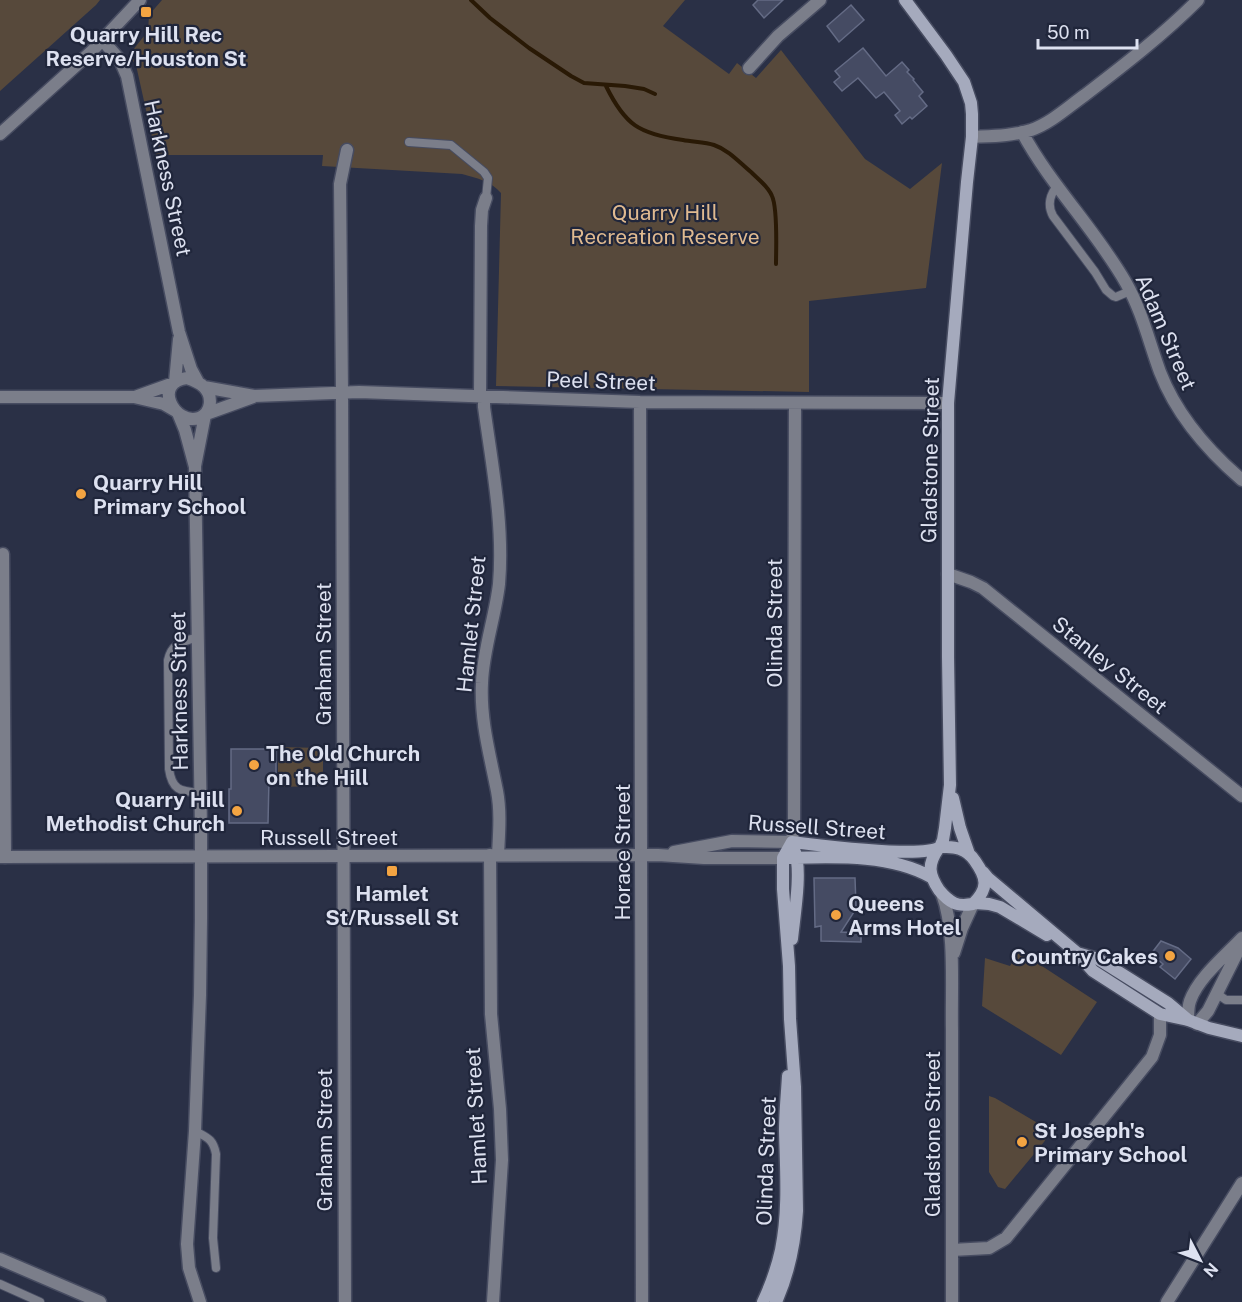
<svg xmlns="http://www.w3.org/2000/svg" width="1242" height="1302" font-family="'Public Sans',sans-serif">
	<rect width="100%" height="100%" fill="#2a3046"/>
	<path fill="#57493b" d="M0,0H100L96,5L0,91Z
		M162,0H685L663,26L729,74L737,63L756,78L781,50L865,159L910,189L942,163L926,288L809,301V392L496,386L501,193C491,181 476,178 462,174L322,166L323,155H156L136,65L129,55L148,31L149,15Z
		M278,747L323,748V786L278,787Z
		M1019,951L1097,1002L1061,1055L982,1006L985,958L1010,966Z
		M989,1096L995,1098L1046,1128L1049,1134L1044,1142L1005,1189L998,1187L989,1172Z"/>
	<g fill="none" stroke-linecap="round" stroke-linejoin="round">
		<path stroke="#291905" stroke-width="4" d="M471,0L490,18L529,48L571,76L584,83L625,86L644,89L655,94
			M606,86C625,125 639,134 683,140C693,142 705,142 714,145C729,150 740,163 751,172C758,179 768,186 772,196C778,209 776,248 776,264"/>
	</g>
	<path fill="#454b63" stroke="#646b85" stroke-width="1.5" d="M758,0H783L764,18L753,5Z
		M851,5L864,20L839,42L827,26Z
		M863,48L886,76L902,62L909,70L907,72L914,79L913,80L923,92L919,96L927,106L912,119L910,117L902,124L895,115L900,111L884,92L876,98L858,78L842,91L834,82L840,77L835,71Z
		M231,749H276V780H269L268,823H229V789H231Z
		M814,878H855L856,906L854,912L841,932L861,933V942L821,941V926L815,927Z
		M1161,941L1178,948L1191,959L1175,979L1160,967L1163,964L1151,954Z"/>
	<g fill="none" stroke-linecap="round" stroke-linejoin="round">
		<defs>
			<path id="service" d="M409,142L451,145L484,172L488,178L486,198
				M1058,185C1050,194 1047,205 1053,216L1095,272L1106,290L1113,296L1116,297L1130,291
				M198,637C183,642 172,642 168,660L169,769C172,791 181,791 200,793
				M1216,993L1226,1000H1242
				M195,1131C208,1138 213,1139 216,1154L213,1238L216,1268
				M0,1284L40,1302"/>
			<path id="minor" d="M103,41L120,60L127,76L179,332L191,369L198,382
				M749,68L778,36L820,0
				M1022,132C1051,186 1096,230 1126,283C1142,311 1149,342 1160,372C1177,416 1207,450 1242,480
				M972,137C992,136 1012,136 1031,130C1051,123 1068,107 1085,95C1124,65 1163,35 1198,0
				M187,378C193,380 199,382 204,387C213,396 212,413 199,418C174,426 152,382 187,378Z
				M175,382L179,339
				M204,387L254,396L359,392L640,402L948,403
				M0,397H134L164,404L176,411
				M135,397L174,383
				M480,397L481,226L482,210L486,198
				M484,397V407C492,465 504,525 499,584C495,618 483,650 482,683C480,720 490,755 497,791C501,812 499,834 498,855
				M640,402L642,1302
				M178,413L185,430L195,467L201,829V919L200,995L195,1131L187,1244L189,1268L200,1302
				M206,414L253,397
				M195,466L205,415
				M3,554L5,857
				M948,574L971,582L983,588L1242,796
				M792,842L794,821L795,403
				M490,855L491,1014L500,1109L502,1160L493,1302
				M942,894C956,931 951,990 952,1031C952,1121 952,1212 952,1302
				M954,953L962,928L973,904
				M1188,1020C1188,1014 1188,1007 1190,1001C1198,978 1225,956 1242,938
				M1197,1024L1208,1011L1241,945
				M952,1250L989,1248L1006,1238L1152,1057L1160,1035V1014
				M0,1259L100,1302
				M345,1302L342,392L340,184L347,150
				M1167,1302L1242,1183"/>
			<path id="tertiary" d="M0,134L91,52L140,0
				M674,852L732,841L792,842
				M0,857L658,855L704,858H783"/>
			<path id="secondary" d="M905,0L946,55L964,82L971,103L972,114V137L967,182L948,403V657L950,785L945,828L943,840L940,847
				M953,798L960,828L969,854
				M792,842C819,845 922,859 940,847C947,847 953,846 960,849C966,851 971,855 975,861C987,878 989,888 973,904C967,905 960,906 954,903C948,900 943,895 939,890C929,875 927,865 938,849
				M783,858C830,857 889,853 931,877
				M983,872L988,878L1076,952L1093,971L1160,1014L1188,1020L1209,1028L1242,1036
				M975,903L989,904L1000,907L1047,935
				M792,939C794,918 802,871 795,852
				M1077,953L1098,959L1168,1003L1187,1019
				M763,1302C771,1285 777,1268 781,1250C789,1211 786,1170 785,1131C785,1112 787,1094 788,1076
				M776,1302C789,1273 795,1243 797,1211L795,1087L790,1019L789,966L783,889V858L792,842"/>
		</defs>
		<use href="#service" stroke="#474c61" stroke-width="10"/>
		<use href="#minor" stroke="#474c61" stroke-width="15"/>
		<use href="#tertiary" stroke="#474c61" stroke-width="15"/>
		<use href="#secondary" stroke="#474c61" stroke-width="15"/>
		<use href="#service" stroke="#7b7e8a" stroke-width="8"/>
		<use href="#minor" stroke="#7b7e8a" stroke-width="12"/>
		<use href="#tertiary" stroke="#7b7e8a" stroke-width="12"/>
		<use href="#secondary" stroke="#a5aabd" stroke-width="12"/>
	</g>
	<g fill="#f3a442" stroke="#20263b" stroke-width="2">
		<rect x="140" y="6" width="12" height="12" rx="3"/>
		<circle cx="81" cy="494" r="6"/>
		<circle cx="254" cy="765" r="6"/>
		<circle cx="237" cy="811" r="6"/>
		<rect x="386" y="865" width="12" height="12" rx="3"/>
		<circle cx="836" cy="915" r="6"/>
		<circle cx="1170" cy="956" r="6"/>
		<circle cx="1022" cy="1142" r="6"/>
	</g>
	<g text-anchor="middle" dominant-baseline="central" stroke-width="4.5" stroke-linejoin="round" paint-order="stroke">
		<g font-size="21" font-weight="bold" fill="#dde1f0" stroke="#20263b" text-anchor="start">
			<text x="146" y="34" text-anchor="middle">Quarry Hill Rec<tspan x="146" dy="24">Reserve/Houston St</tspan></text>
			<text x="93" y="482">Quarry Hill<tspan x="93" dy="24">Primary School</tspan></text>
			<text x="266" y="753">The Old Church<tspan x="266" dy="24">on the Hill</tspan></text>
			<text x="225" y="799" text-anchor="end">Quarry Hill<tspan x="225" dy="24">Methodist Church</tspan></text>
			<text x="392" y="893" text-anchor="middle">Hamlet<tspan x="392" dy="24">St/Russell St</tspan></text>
			<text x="848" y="903">Queens<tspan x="848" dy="24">Arms Hotel</tspan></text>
			<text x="1158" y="956" text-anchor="end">Country Cakes</text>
			<text x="1034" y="1130">St Joseph's<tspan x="1034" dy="24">Primary School</tspan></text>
		</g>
		<g font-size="21" fill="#dde1f0" stroke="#20263b">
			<text transform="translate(168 178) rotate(78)">Harkness Street</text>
			<text transform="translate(1166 332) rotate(67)">Adam Street</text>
			<text transform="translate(601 381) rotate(2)">Peel Street</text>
			<text transform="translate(930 460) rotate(-89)">Gladstone Street</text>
			<text transform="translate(774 623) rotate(-90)">Olinda Street</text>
			<text transform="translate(471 624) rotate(-84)">Hamlet Street</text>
			<text transform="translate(323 654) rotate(-90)">Graham Street</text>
			<text transform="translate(1110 665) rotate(39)">Stanley Street</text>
			<text transform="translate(179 691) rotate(-91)">Harkness Street</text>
			<text transform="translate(817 827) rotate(4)">Russell Street</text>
			<text x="329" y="837">Russell Street</text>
			<text transform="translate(622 852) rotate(-90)">Horace Street</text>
			<text transform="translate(476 1116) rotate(-93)">Hamlet Street</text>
			<text transform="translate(932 1134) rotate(-90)">Gladstone Street</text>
			<text transform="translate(324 1140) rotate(-90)">Graham Street</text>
			<text transform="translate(766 1161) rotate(-88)">Olinda Street</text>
		</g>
		<g font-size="21" fill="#e0ba90" stroke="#20263b">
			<text x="665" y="212">Quarry Hill<tspan x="665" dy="24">Recreation Reserve</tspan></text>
		</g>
	</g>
	<g transform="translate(1200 1260) rotate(132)" stroke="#20263b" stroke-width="4.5" paint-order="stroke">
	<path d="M0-4.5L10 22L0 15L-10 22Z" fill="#dde1f0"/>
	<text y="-9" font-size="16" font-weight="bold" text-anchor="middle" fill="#dde1f0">N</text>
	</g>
	<path d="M1038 39v9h99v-9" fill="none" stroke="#dde1f0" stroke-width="3"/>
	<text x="1047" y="39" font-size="18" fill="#dde1f0" stroke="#20263b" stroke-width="4.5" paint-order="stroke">50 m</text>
</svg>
